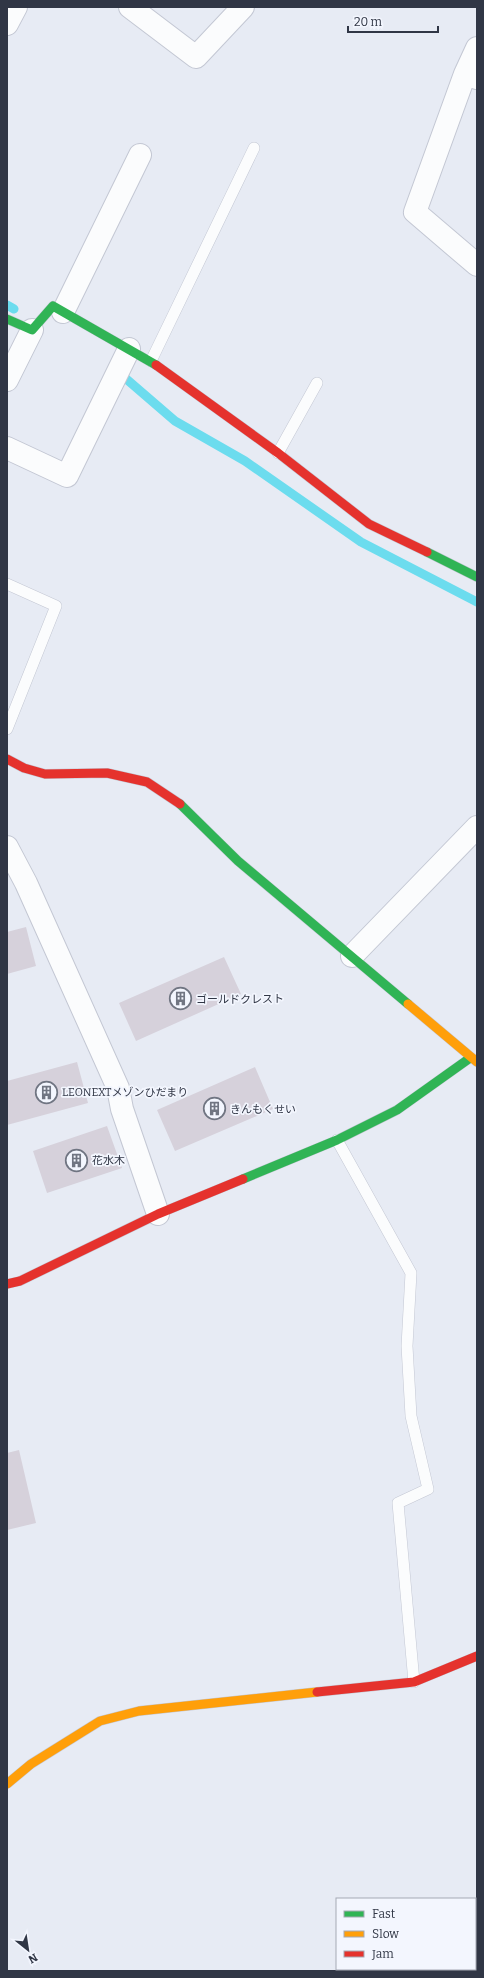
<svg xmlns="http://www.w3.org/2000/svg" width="484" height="1978" font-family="Bitter,'Noto Sans JP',serif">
	<rect width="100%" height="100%" fill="#e7ebf4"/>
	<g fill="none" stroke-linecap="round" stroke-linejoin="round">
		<path stroke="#6cdcee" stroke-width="9" d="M7,305L14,309
			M124,377L175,421L245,461L361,542L477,602"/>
	</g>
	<path fill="#d6d1db" d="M26,927L36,966L7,974V932Z
		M224,957L241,994L136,1041L119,1003Z
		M77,1062L88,1103L7,1125V1081Z
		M255,1067L273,1109L175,1151L157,1110Z
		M107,1126L122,1168L47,1193L33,1151Z
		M19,1450L36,1523L7,1530V1453Z"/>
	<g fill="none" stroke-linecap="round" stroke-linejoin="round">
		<defs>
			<path id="lane" d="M151,361L254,148
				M278,453L317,383
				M7,584L56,606L7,729
				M337,1140L411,1273L407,1346L411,1416L428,1489L398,1503L414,1682"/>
			<path id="street" d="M130,7L196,57L243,7
				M7,24L16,7
				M477,48L465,74L477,78
				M465,74L415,212L477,265
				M63,312L140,155
				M7,380L32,330
				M7,448L67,476L129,349
				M7,847L26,883L118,1088L122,1109L158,1214
				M352,956L477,827"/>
			<path id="fast" d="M7,319L32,330L53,306L156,365
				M427,552L477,577
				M180,804L238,861L408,1004
				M243,1179L337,1140L397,1110L470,1058"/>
			<path id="slow" d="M408,1004L477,1062
				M7,1784L31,1764L100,1721L139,1711L317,1692"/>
			<path id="jam" d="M156,365L278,453L369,524L427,552
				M7,759L24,768L45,774L107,773L147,782L180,804
				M7,1284L20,1281L158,1214L243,1179
				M317,1692L414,1682L477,1656"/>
		</defs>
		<use href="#lane" stroke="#c3c7d3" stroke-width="12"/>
		<use href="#street" stroke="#c3c7d3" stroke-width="24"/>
		<use href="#fast" stroke="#c3c7d3" stroke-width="10"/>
		<use href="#slow" stroke="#c3c7d3" stroke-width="10"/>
		<use href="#jam" stroke="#c3c7d3" stroke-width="10"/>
		<use href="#lane" stroke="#fbfcfd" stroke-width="11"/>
		<use href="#street" stroke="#fbfcfd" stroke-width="22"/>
		<use href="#fast" stroke="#30b455" stroke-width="9"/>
		<use href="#slow" stroke="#ff9f0a" stroke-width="9"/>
		<use href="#jam" stroke="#e5322d" stroke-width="9"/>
	</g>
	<defs>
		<symbol id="building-ring" viewBox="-11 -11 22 22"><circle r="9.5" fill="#f3f6fe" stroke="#707582" stroke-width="1.5"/><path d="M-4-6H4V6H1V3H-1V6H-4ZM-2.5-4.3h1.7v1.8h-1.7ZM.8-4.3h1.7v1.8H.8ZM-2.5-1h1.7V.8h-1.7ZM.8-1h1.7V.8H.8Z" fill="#707582"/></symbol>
	</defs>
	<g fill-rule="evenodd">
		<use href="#building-ring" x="168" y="986" width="25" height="25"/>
		<use href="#building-ring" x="34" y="1080" width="25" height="25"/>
		<use href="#building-ring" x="202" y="1096" width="25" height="25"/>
		<use href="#building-ring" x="64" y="1148" width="25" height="25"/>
	</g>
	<g text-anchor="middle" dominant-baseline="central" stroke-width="3.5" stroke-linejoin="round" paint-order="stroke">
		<g font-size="11" fill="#303645" stroke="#f3f6fe" text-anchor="start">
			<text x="196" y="999">ゴールドクレスト</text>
			<text x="62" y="1092">LEONEXTメゾンひだまり</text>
			<text x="230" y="1109">きんもくせい</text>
			<text x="92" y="1160">花水木</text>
		</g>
	</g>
	<rect width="484" height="1978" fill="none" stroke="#303645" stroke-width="16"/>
	<rect x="336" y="1898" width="140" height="72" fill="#f3f6fe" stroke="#a5a9b4"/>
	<rect x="344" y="1911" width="20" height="6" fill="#30b455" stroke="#a5a9b4"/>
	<text x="372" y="1918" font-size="12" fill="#303645">Fast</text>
	<rect x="344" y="1931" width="20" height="6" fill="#ff9f0a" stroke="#a5a9b4"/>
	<text x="372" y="1938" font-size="12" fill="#303645">Slow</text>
	<rect x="344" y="1951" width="20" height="6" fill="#e5322d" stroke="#a5a9b4"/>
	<text x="372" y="1958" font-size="12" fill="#303645">Jam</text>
	<g transform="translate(28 1950) rotate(150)" stroke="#f3f6fe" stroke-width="3" paint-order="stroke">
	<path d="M0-3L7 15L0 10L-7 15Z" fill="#303645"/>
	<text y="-6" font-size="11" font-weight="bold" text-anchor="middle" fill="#303645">N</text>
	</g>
	<path d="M348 26v6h90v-6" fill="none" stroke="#303645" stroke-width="2"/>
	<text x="354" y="26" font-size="12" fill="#303645" stroke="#f3f6fe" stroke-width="3" paint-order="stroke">20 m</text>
</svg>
